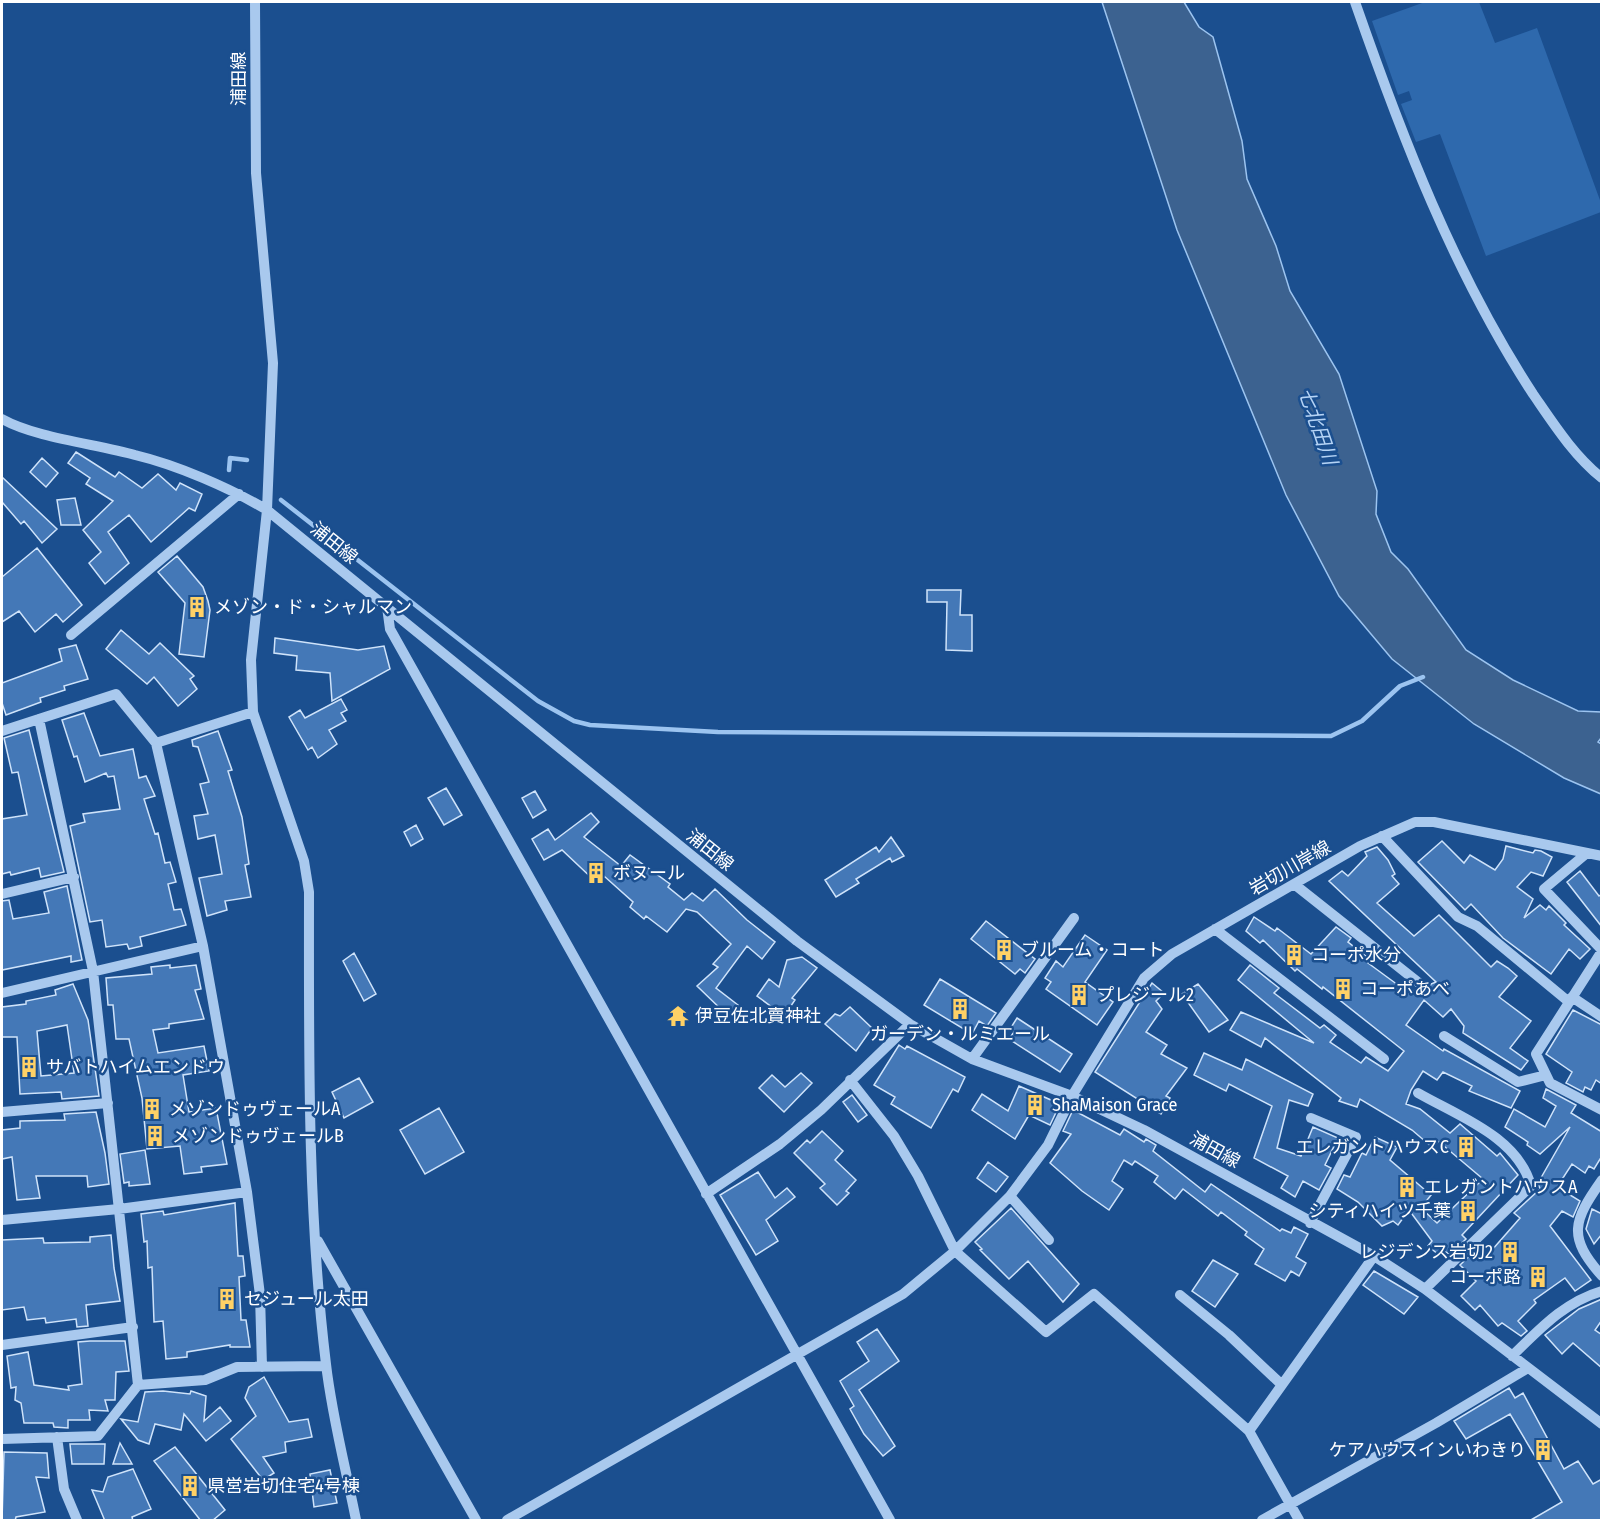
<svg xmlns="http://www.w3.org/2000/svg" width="1603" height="1522" font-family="'Fira Sans Condensed','Noto Sans JP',sans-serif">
	<rect width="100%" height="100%" fill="#1b4f8f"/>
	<path fill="#2e69ad" d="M1425,2H1479L1495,43L1537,28L1601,203V212L1486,256L1440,134L1416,142L1401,104L1412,100L1409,91L1398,95L1372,21Z"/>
	<path fill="#3c6290" stroke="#9cc4f0" stroke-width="1.5" d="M1102,2H1184L1199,27L1213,37L1242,141L1247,179L1276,246L1290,291L1339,374L1377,491L1376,514L1391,552L1408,569L1466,650L1513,680L1578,711L1601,712V738L1598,742L1601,744V794L1564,778L1474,724L1392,659L1339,596L1286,495L1177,230Z"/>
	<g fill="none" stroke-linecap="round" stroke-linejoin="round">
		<path stroke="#9cc4f0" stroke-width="4.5" d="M229,470L230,458L247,460
			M281,500L538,701L574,721L590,725L718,732L1331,736L1362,721L1400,686L1423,677"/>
	</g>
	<path fill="#4478b7" stroke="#cfe3fa" stroke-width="1.5" fill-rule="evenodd" d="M76,452L115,477L119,472L142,488L158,474L176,490L180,483L202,494L195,511L189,508L151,542L129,515L108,532L129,563L105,584L89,563L101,552L83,530L113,501L86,484L90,478L68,463Z
		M42,458L58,473L46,487L30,472Z
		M2,477L57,529L42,543L24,521L21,524L2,502Z
		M75,498L81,525H61L57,500Z
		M37,548L82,605L63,622L56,614L35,632L19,611L2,622V577Z
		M177,556L203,587L208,601L210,610L204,657L179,654L185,603L158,572Z
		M927,590H961L960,615H972V651L946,650L947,602H927Z
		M121,630L149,654L160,643L194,676L190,679L197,689L178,706L154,677L147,684L106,649Z
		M275,638L358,650L384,646L390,669L332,701L330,673L296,670L297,656L274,653Z
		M76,645L88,679L64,686L65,690L40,698L41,702L6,715L2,703V683L62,661L59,649Z
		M341,699L347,710L341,713L346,721L329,730L337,744L318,758L312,747L308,750L289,717L300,710L305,718Z
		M84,713L100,756L133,749L139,778L146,776L155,796L144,799L155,834L158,833L165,863L170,862L176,882L168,884L174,910L181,909L186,925L140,937L142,946L129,949L127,944L106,947L102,920L90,922L70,826L85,822L83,814L120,809L114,776L108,777L106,773L85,782L77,756L74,757L62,720Z
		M29,730L64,872L41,877L39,868L11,875L10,872L2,874V819L27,815L18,772L12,773L4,738Z
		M218,731L232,770L228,771L242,817L249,864L245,865L251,897L225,901L227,910L207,916L199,878L222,874L215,835L198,839L194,816L208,814L200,784L209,782L198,747L193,746L192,740Z
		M446,788L462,815L444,825L428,798Z
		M535,791L546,810L533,818L522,798Z
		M591,813L599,822L584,837L621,866L630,855L670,884L668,887L684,900L692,893L703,901L715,889L747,920L775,942L762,959L747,946L716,988L738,1005L728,1016L697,986L718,967L713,964L731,944L697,912L686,909L667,932L646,916L644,919L630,907L633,902L604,876L598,884L562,850L544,860L532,839L548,829L555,840Z
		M416,825L423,839L411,846L404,832Z
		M891,837L904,856L892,862L890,858L856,879L859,883L836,897L825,880L876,847L879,852Z
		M1442,841L1464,863L1470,855L1495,870L1503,859L1506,846L1533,853L1535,850L1541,851L1552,857L1543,876L1531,872L1517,887L1533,899L1524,918L1540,905L1546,910L1549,906L1566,923L1564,925L1590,949L1580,959L1569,949L1551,974L1503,938L1471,904L1465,910L1418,862Z
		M1377,847L1388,860L1395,874L1392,876L1399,884L1377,903L1414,936L1439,915L1491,967L1497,961L1508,968L1517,976L1499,997L1531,1021L1510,1048L1528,1061L1521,1070L1463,1033L1464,1026L1451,1009L1443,1017L1424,1000L1406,1025L1443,1051L1444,1049L1520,1091L1511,1108L1469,1091L1472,1086L1443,1072L1437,1080L1423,1071L1411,1090L1406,1104L1420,1109L1450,1133L1460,1124L1497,1156L1500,1153L1518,1175L1462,1235L1466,1239L1450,1254L1443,1251L1439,1255L1428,1246L1432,1241L1409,1210L1398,1225L1393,1221L1382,1226L1358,1202L1337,1189L1344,1175L1350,1177L1362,1153L1366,1155L1375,1137L1397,1147L1390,1160L1431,1195L1421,1208L1437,1223L1483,1179L1438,1141L1433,1148L1412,1130L1360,1099L1357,1107L1339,1101L1341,1098L1265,1038L1261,1047L1230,1030L1241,1012L1314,1043L1238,980L1250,965L1279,988L1274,993L1320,1028L1324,1025L1336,1035L1330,1042L1361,1063L1366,1057L1388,1071L1404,1051L1323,987L1322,989L1297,969L1295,971L1263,940L1260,943L1246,931L1254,917L1275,931L1277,928L1311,954L1336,927L1351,938L1348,942L1371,960L1368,963L1387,977L1409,993L1416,990L1427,994L1431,984L1436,982L1329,881L1342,871L1348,876L1367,856L1365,852Z
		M1580,871L1599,896L1602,894V927L1567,882Z
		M67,886L82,960L71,962V956L2,970V901L9,900L13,919L49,913L44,892Z
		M986,921L1035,959L1025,973L1020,969L1015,974L971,939Z
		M1085,935L1107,950L1085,982L1113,1002L1097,1025L1046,989L1051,982L1045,978L1056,961L1063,967Z
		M354,953L376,994L364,1001L343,961Z
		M802,957L817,968L792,998L795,1000L784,1016L757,996L769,979L779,987L787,960Z
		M170,965V968L196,965L201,989L195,990L204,1019L169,1024V1028L153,1030L158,1053L204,1046L209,1071L183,1075L189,1112L216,1108L227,1164L201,1167L202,1172L184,1174L180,1146L147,1149L142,1098L129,1039H116L113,1005H108L106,978L152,974L151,967Z
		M940,979L996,1013L987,1026L979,1021L972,1034L924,1005Z
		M1152,983L1164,993L1156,1001L1162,1009L1146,1032L1167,1045L1161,1054L1187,1068L1166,1096L1170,1098L1161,1114L1095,1072Z
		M73,984L88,1020L99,1096L62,1099L61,1092L20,1094L17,1037H2V1007L26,1004V1001L56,995L55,990ZM67,1025L74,1073L41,1076L37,1031Z
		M1198,984L1228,1020L1209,1032L1182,994Z
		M850,1007L872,1028L856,1051L825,1024L835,1014L840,1016Z
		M1573,1010L1602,1025V1084L1596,1080L1591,1090L1585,1087L1583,1092L1566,1083L1572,1072L1546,1054Z
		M1017,1018L1072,1054L1060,1072L1009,1039L1014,1032L1010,1029Z
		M899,1045L905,1049L907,1046L965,1077L958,1092L953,1089L931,1128L891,1104L895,1097L874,1085Z
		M1204,1053L1242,1070L1246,1059L1313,1094L1308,1106L1289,1100L1277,1148L1301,1156L1313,1127L1338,1138L1325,1165L1331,1168L1319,1190L1303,1181L1295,1197L1281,1188L1288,1176L1254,1158L1272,1106L1229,1084L1226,1091L1194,1075Z
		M801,1073L812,1083L784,1112L759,1088L772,1075L785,1087Z
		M359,1078L373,1102L344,1118L332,1092Z
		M1019,1086L1060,1104L1050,1125L1029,1115L1015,1139L972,1110L982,1094L1008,1111Z
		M1546,1089L1576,1105L1571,1113L1602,1132V1156L1594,1169L1589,1166L1585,1173L1572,1164L1557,1187L1580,1201L1573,1217L1562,1211L1550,1226L1591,1280L1575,1291L1565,1278L1534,1300L1536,1303L1518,1321L1527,1331L1521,1336L1502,1323L1498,1326L1480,1305L1475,1310L1461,1296L1476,1281L1460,1265L1476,1250L1485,1258L1520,1218L1514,1213L1540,1189L1538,1183L1570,1127L1540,1154L1527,1145L1528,1142L1505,1127L1514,1109L1545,1127L1556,1106L1543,1098Z
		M852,1095L867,1115L858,1122L843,1102Z
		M439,1108L464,1152L425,1174L400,1130Z
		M1073,1110L1120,1135L1124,1129L1144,1142L1146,1139L1156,1145L1153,1151L1205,1192L1211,1184L1280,1231L1282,1229L1291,1233L1294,1227L1308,1234L1296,1257L1306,1263L1299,1276L1291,1271L1285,1281L1255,1264L1264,1249L1245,1235L1247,1232L1221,1212L1218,1216L1183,1189L1175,1199L1154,1182L1158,1176L1135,1161L1132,1165L1124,1160L1112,1181L1123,1189L1109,1210L1082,1191L1050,1163L1071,1134L1063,1131Z
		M96,1112L105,1153L109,1184L88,1187L87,1176H36L40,1198L17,1200L12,1157L2,1159V1130L20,1128V1121L65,1120L64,1114Z
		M822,1131L843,1151L835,1160L856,1180L846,1191L849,1193L837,1205L820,1188L825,1184L794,1153L807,1140L810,1143Z
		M145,1150L150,1184L129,1186V1182L124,1183L120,1154Z
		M988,1162L1008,1177L996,1192L977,1178Z
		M758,1172L775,1198L787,1188L795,1197L766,1220L778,1241L756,1255L720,1195Z
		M235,1203L238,1256H243L245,1276L239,1277L241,1320H246L250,1347H230V1345L187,1352V1357L166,1359L163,1321L154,1322L152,1267L148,1268L147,1241L144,1242L141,1214L163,1211L164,1215Z
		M1011,1208L1079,1284L1063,1302L1028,1261L1009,1279L980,1250L982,1249L975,1242Z
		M1592,1209L1602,1214V1234L1594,1244L1586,1229Z
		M111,1235L114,1268L120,1301L86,1305L88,1326L77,1327L76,1319L46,1323L45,1318L27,1320L24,1307L2,1310V1240L43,1238L44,1243L90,1242V1237Z
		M1213,1260L1238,1274L1215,1307L1192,1291Z
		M1374,1271L1418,1297L1404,1314L1363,1285Z
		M1602,1299V1320L1595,1330L1602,1335V1368L1573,1343L1562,1354L1545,1335L1579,1309Z
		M877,1329L899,1361L859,1390L895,1446L883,1456L864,1434L850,1409L854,1406L840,1381L869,1361L857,1342Z
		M90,1341H125L129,1371L116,1372L115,1400H105L108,1411L89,1410L90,1420H68V1428L54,1427L53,1423H24L21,1403L15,1400L16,1387L11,1388L7,1356L28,1352L34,1385L69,1390L68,1386L82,1384L78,1342Z
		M264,1377L289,1422L308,1419L312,1437L285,1442L286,1452L263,1457L274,1473L263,1480L231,1439L256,1416L245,1398L249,1387Z
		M1509,1388L1515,1398L1523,1393L1564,1469L1578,1461L1593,1484L1602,1479V1521H1529L1562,1502L1510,1414L1466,1439L1454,1421Z
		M163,1391L190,1394L191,1391L206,1396L204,1421L220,1407L231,1421L206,1441L184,1414L181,1430L155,1424L149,1444L138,1440L121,1419L138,1422L145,1392Z
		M120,1443L132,1464H113Z
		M70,1444H105L104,1464H72Z
		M175,1447L225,1510L212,1521H201L154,1461Z
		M4,1452L47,1453L49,1478L36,1477L45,1512L16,1517L15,1521H2Z
		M133,1469L151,1509L132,1517L133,1521H105L92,1490L103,1492L108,1477Z
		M330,1470L337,1503L314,1507L310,1474Z"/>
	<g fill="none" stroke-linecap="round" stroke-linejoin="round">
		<path stroke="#a9c9ee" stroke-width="10" d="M255,2L256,173L273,363L267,510L251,660L253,712L304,861L309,892C309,1049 307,1208 326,1364C332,1417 346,1469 356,1520
			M1355,2C1402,137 1454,273 1533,394C1553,423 1574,456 1602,478
			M2,419C36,438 96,444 135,455C177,465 230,488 267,510L797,941L910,1024L972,1059L1072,1096L1144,1130L1374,1256L1425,1289L1602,1424
			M387,607L390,629L890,1520
			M71,635L239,494
			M2,731L116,694L156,743L203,946L247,1192L260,1295L262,1367
			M156,743L253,712
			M1382,836L1458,917L1477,926L1569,1002
			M1587,853L1544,889L1602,950
			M1294,884L1424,987
			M2,894L74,877
			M1215,929L1384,1059
			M1602,951L1536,1054L1550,1083L1602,1110
			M2,993L203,946
			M1572,997L1602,1017
			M1444,1036L1518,1082L1546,1075
			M972,1059L1074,918
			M850,1080L894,1136L918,1176L955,1251L1046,1332L1094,1294L1249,1431L1299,1520
			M1418,1093C1458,1116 1518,1137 1531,1186L1425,1289
			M2,1112L108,1103
			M1602,1180C1573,1221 1567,1237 1602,1276
			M706,1194L780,1144L821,1110L910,1024
			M1010,1196L1049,1240
			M2,1220L119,1209L247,1192
			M1310,1223L1356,1137L1311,1118
			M318,1241L476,1520
			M1180,1295L1229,1335L1281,1384
			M2,1345L133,1327
			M1512,1356C1539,1330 1564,1302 1602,1291
			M138,1385L205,1380L237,1367L326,1366
			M1249,1431L1374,1256
			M57,1437L64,1489L77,1520
			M2,1439L98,1436L138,1385L93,971L39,719
			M507,1520L903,1294L955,1251L1010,1196L1048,1145L1072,1096L1144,978L1172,954L1360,846L1415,822H1434L1602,856
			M1262,1520L1436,1423L1528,1368"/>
	</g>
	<defs>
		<symbol id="building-bare" viewBox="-9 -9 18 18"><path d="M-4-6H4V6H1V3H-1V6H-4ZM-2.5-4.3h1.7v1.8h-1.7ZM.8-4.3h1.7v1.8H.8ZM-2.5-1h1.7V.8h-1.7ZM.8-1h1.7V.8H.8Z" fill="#ffd166" stroke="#1b4f8f" stroke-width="2.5" paint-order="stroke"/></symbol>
		<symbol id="temple-bare" viewBox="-9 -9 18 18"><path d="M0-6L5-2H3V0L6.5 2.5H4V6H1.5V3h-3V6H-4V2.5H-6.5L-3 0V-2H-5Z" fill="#ffd166" stroke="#1b4f8f" stroke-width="2.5" paint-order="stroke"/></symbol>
	</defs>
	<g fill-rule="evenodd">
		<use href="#building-bare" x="182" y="592" width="30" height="30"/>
		<use href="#building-bare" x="581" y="858" width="30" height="30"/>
		<use href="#building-bare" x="989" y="935" width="30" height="30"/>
		<use href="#building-bare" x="1279" y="940" width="30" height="30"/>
		<use href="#building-bare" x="1328" y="974" width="30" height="30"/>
		<use href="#building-bare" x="1064" y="980" width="30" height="30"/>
		<use href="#building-bare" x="945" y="994" width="30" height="30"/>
		<use href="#temple-bare" x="663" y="1001" width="30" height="30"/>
		<use href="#building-bare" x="14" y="1052" width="30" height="30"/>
		<use href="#building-bare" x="1020" y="1090" width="30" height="30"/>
		<use href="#building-bare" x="137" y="1094" width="30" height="30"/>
		<use href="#building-bare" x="140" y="1121" width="30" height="30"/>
		<use href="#building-bare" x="1451" y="1132" width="30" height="30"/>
		<use href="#building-bare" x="1392" y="1172" width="30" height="30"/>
		<use href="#building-bare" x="1453" y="1196" width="30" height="30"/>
		<use href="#building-bare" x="1495" y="1237" width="30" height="30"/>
		<use href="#building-bare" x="1523" y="1262" width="30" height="30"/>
		<use href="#building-bare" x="212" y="1284" width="30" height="30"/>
		<use href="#building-bare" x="1528" y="1435" width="30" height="30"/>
		<use href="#building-bare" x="175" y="1471" width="30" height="30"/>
	</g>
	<g text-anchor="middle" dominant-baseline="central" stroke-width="5" stroke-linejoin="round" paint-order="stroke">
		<g font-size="18" fill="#fff" stroke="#1b4f8f">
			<text transform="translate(239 79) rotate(-90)">浦田線</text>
			<text transform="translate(334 543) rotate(39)">浦田線</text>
			<text transform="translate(710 850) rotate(39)">浦田線</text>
			<text transform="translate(1290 868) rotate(-30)">岩切川岸線</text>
			<text transform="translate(1215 1150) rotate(29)">浦田線</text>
		</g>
		<g font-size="18" fill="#fff" stroke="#1b4f8f" text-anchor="start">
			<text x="214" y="607">メゾン・ド・シャルマン</text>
			<text x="613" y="873">ボヌール</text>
			<text x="1021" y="950">ブルーム・コート</text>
			<text x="1311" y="955">コーポ水分</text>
			<text x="1360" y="989">コーポあべ</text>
			<text x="1096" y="995">プレジール2</text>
			<text x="695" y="1016">伊豆佐北賣神社</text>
			<text x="960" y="1034" text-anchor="middle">ガーデン・ルミエール</text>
			<text x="46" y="1067">サバトハイムエンドウ</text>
			<text x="1052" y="1105">ShaMaison Grace</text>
			<text x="169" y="1109">メゾンドゥヴェールA</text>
			<text x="172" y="1136">メゾンドゥヴェールB</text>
			<text x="1449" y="1147" text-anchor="end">エレガントハウスC</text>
			<text x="1424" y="1187">エレガントハウスA</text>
			<text x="1451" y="1211" text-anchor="end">シティハイツ千葉</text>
			<text x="1493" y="1252" text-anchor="end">レジデンス岩切2</text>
			<text x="1521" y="1277" text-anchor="end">コーポ路</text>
			<text x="244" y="1299">セジュール太田</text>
			<text x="1526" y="1450" text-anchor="end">ケアハウスインいわきり</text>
			<text x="207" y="1486">県営岩切住宅4号棟</text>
		</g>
		<g font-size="20" font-style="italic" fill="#b5d3f5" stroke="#1b4f8f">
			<text transform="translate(1318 426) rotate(71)">七北田川</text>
		</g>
	</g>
	<rect width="1603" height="1522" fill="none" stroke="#ffffff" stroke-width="6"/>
</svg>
